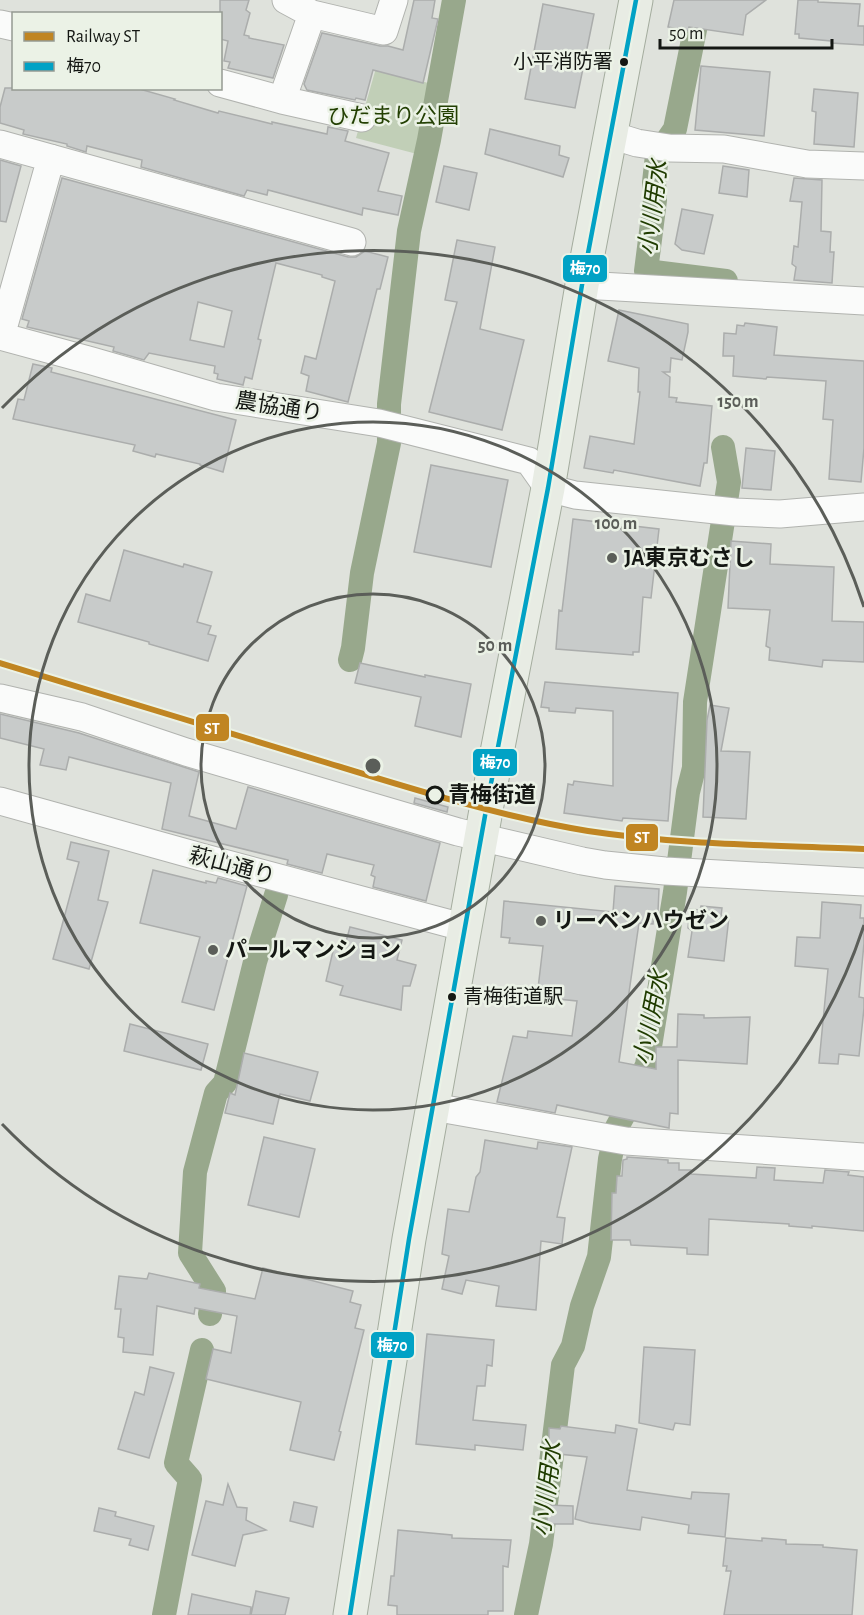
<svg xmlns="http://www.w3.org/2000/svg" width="864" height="1615" font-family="'Alegreya Sans','Noto Sans JP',sans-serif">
	<rect width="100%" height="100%" fill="#dfe2dc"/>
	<path fill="#c1cfb7" d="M376,68L428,83L417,154L356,138Z"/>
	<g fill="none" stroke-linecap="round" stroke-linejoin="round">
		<path stroke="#98a88c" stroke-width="24" d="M701,0L675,129L657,155L654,182L655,200L646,271L726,281
			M350,660L353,648L362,573L389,443V404L409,231L429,140L454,0
			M210,1314L214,1291L190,1253L195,1172L216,1093L225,1083L255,962L276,895
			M164,1615L190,1479L176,1463L202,1350
			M526,1615L541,1544L563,1365L573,1346L582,1306L599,1257L610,1159L617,1127L628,1107L647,1065L675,892L688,792L694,768L695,702L729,482L723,447"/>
	</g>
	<path fill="#c8cbca" stroke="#abadac" stroke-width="1.5" fill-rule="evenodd" d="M220,0H249L246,10L250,13L244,35L249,36V38L284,45L273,78L228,68L230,62L224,61L228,41L220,39Z
		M414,0H435L432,18L438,19L423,83L373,70L365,100L356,98L355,100L307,90L304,84L322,33L380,46H388L403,50Z
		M674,0H766L746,15L743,35L689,27L688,31L668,27Z
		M798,0H818V2L860,4L858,26H864V45L831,43V41L799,38V34H795Z
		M543,4L594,14L575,108L525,99Z
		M701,66L770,72L764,136L695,130Z
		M5,88H136L175,99L174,100L218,113L219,111L272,124V122L327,134L328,127L348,131L345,141L389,153L378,191L402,196L398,215L363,208L362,215L268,190L267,195L247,190L244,196L141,167L142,160L87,146L86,152L67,146V144L23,134L24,130L0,123V107Z
		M814,89L858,93L854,147L814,144L816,112L812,111Z
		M490,129L560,146L559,155L569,158L563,177L485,154Z
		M0,160L21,166L6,222L0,221Z
		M444,166L477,173L469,210L436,202Z
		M723,166L749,170L747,197L719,193Z
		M62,178L348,257H356L365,251L388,257L380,289H377L348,402L306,391L309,376L301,373L305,356L316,359L335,281L322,277V275L276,263L258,339L261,340L252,379L245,377L243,385L217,379L218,374L214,373L215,366L149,353L144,360L113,351L114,347L27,327L29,321L22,319ZM198,302L232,311L224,347L190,340Z
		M794,178L822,180L821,231L831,232L830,252H834L832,283L794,280L796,267L792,264L794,246L798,247L802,202L790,201Z
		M682,209L713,215L704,254L682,250L675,244Z
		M457,240L495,247L480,329L524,340L502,430L429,412L457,302L445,300Z
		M619,310L688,324V332L682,360L671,358L670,372H663L670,377L669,397L677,398L676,402L712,406L707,463H704L700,486L614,470L613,473L584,468L590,436L634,444L640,392H638L639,368L608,361Z
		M745,323L777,327L774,355L864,361V448L861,482L829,479L833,420L823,419L826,381L767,377L766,379L733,376L734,356H723L724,333L736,334L737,325L744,326Z
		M33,364L52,368L51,372L236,420L223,472L200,465V464L156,454L155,457L133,451L135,445L13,419L18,399L24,400Z
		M746,448L775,451L771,490L742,488Z
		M431,465L508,480L491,567L414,552Z
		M573,519L659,529L651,598L643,597L639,652H633V655L556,649L559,610L562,611Z
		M731,541L771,544L770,564L834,567L832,621L864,622V662L823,660L822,667L769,660L770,648L766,646L770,610L728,608Z
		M124,550L183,567L184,564L212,572L197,622L211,626L208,634L216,636L208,661L149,644V642L78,622L86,594L110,601Z
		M360,663L425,677V675L471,684L461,737L415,726L421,697L355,683Z
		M545,682L678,693L668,821L623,818L622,821L564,813L568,784L573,785L574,781L613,786V711L576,708L575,713L549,711V708L541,707Z
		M710,705L729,708L721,751L750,752L746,819L703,817L707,720Z
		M0,714L79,733L199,772L189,816L236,829L248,787L440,843L426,901L373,887L375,877L371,875L374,865L327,854L322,873L287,864L288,860L162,829L171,783L69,757L66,770L40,765L44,749L0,738Z
		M415,798L448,807L447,812L414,803Z
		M71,842L109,851L98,900L108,902L89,969L53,959L79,862L67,859Z
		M153,870L206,883V881L216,883L218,878L247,886L214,1010L182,1002L200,937L140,923Z
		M615,886L659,889L658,911H654L653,924L639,923L619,1062L656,1069V1047H677L678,1014L704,1015V1018L750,1017L747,1064L678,1060V1114L670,1113L669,1128L557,1105L555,1113L497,1102L513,1036L527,1038L528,1031L572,1036L577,1001L537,997L543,946L509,943L510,938L501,937L504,901L613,912Z
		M822,902L861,905L860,918H864V943L859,997L864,998V1008L859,1056L839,1054L838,1064L819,1063L828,969L795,966L797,937L820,938Z
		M701,906L722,908L721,916L729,917L724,961L688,957L692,931L688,928L690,909L700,910Z
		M350,927L402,940L397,960L416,965L410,986H403L401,1010L340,995L343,986L326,981L334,947L344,949Z
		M130,1024L208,1044L201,1070L124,1051Z
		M244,1053L318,1072L310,1101L280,1094L273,1124L225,1113L230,1093L235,1095Z
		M264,1137L315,1149L299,1217L248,1205Z
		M485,1140L537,1149L538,1142L572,1147L557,1217L565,1218L562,1244L541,1241L536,1310L496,1306L499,1286L466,1280L462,1294L442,1289L449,1256L442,1254L448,1209L469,1212L476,1177L480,1172Z
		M627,1157L668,1160V1163H679V1170H691V1174L756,1178L757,1167L775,1168L774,1180L823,1183L825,1170L849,1172L848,1175L864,1177V1231L812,1226V1228L789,1226V1224L709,1219L708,1255L687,1254V1248L631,1245L630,1240H611L612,1193H616L617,1176H622L623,1160L627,1159Z
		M263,1268L353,1291L350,1302L361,1305L355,1328L364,1330L339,1431L341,1432L334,1460L290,1450L301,1402L206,1379L213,1349L231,1353L237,1316L195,1308L194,1314L157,1306L153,1355L123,1352L124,1338L118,1337L121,1309H115L119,1276L147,1279L149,1273L200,1284L199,1288L255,1299Z
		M427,1334L494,1340L492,1366L487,1365L485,1386H477L473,1420L526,1425L523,1450L475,1445V1450L416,1444Z
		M644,1347L695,1350L690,1425L675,1423L673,1430L639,1423Z
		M150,1367L174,1373L149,1458L118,1449L135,1392L144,1395Z
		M616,1425L637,1429L627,1490L691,1499L692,1492L729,1494L725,1537L688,1533L689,1525L642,1517L640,1530L590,1523L575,1519L587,1457L549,1453V1428L560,1429L561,1426L615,1433Z
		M228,1484L237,1507L247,1508L246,1520L266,1530L243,1535L235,1566L192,1555L206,1501L223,1505Z
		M294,1502L317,1507L313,1527L290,1521Z
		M548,1505L573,1506V1524H547Z
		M99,1508L116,1512L115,1516L154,1526L148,1550L129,1545L131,1539L94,1531Z
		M398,1530L452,1535V1538L511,1540L508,1567L503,1566V1611H488V1615H397V1606L388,1605L391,1576H394Z
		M726,1538L762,1541V1538L786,1540V1544L823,1545V1547L857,1550L852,1615H724L731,1571H726L727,1566H723Z
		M256,1591L289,1598L285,1615H251Z
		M192,1594L251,1607L250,1615H188Z"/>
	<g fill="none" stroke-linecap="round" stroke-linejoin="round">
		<defs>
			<path id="minor" d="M286,0L312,14L384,31L394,0
				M0,24L14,27
				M220,83L282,100L362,118
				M282,100L312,14
				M611,135L637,143L669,148L724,149L807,164L864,166
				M0,144L352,242
				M582,285L864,301
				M0,336L92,361L216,397L379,423L529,461L548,488L575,495L735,512L780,514L864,507
				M1,336L51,158
				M0,698L82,717L186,752L458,832L582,861L605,865L665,871L864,882
				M0,801L201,857L466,928
				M433,1107L626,1141L864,1157"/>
			<path id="major" d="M350,1615L409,1239L488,799L548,488L582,285L636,0"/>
		</defs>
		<use href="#minor" stroke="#b1b3af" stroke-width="29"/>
		<use href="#major" stroke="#a4ac9e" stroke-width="35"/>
		<use href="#minor" stroke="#fafbfa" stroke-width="27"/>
		<use href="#major" stroke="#e8ece4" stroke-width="33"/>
		<defs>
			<path id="bus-1" d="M350,1615L409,1239L488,799L548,488L582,285L636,0"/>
		</defs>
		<use href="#bus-1" stroke="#ebf2e6" stroke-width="9"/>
		<use href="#bus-1" stroke="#01a2c5" stroke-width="4.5"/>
		<defs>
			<path id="rail-1" d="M0,663C107,696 214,728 321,761C409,788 497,816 588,831C679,845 772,845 864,849"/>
		</defs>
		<use href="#rail-1" stroke="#ebf2e6" stroke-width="10"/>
		<use href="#rail-1" stroke="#c08522" stroke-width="6"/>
	</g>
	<g fill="none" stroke="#5b5e59" stroke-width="3">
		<circle cx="373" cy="766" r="172"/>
		<circle cx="373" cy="766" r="344"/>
		<path d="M864 925A516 516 0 0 1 2 1124M2 408A516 516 0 0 1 864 607"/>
	</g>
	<g fill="#141713" stroke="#ebf2e6" stroke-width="2">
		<circle cx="624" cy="62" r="5"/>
		<circle cx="452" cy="997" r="5"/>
	</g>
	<g fill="#5b5e59" stroke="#ebf2e6" stroke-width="2">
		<circle cx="612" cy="558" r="6"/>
		<circle cx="541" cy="921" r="6"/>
		<circle cx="213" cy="950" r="6"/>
	</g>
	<circle fill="#ebf2e6" stroke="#141713" stroke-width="3" cx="435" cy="795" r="8"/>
	<g text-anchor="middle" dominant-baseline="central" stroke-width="5" stroke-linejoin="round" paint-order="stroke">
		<g font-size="20" fill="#141713" stroke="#ebf2e6" text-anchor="end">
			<text x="613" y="62">小平消防署</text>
			<text x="463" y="997" text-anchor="start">青梅街道駅</text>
		</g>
		<g font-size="22" fill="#234003" stroke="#ebf2e6">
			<text x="393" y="116">ひだまり公園</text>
		</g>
		<g font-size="22" fill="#141713" stroke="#ebf2e6">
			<text transform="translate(279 407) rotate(9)">農協通り</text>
			<text transform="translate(232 866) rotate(15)">萩山通り</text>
		</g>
		<g font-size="22" font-weight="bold" fill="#141713" stroke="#ebf2e6" text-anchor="start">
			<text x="624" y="558">JA東京むさし</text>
			<text x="553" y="921">リーベンハウゼン</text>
			<text x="225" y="950">パールマンション</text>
		</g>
		<g font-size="22" font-weight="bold" fill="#141713" stroke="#ebf2e6" text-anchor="start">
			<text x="448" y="795">青梅街道</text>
		</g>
		<g font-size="24" font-style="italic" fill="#203c00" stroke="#ebf2e6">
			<text transform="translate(654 208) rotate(-83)">小川用水</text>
			<text transform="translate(652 1018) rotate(-79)">小川用水</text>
			<text transform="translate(548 1489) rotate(-83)">小川用水</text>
		</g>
	</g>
	<circle cx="373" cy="766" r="9" fill="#5b5e59" stroke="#ebf2e6" stroke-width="3"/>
	<g font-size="18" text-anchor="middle" font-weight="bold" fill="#5b5e59" stroke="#ebf2e6" stroke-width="5" stroke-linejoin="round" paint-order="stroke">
		<text x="738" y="407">150 m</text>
		<text x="616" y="529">100 m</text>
		<text x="495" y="651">50 m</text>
	</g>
	<g stroke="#ebf2e6" stroke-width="2">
		<rect x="562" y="254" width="46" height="29" rx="6" fill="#01a2c5"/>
		<rect x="195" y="713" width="35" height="29" rx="6" fill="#c08522"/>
		<rect x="472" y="748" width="46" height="29" rx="6" fill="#01a2c5"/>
		<rect x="625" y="823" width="34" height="29" rx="6" fill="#c08522"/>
		<rect x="370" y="1331" width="45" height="28" rx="6" fill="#01a2c5"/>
	</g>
	<g font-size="16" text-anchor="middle" font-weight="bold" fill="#fff">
		<text x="585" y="274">梅70</text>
		<text x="212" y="734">ST</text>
		<text x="495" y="768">梅70</text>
		<text x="642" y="843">ST</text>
		<text x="392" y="1351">梅70</text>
	</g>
	<rect x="12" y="12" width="210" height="78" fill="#ebf2e6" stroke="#959a92" stroke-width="1.5"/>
	<rect x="24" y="32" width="30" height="9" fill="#c08522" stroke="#959a92" stroke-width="1.5"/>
	<text x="66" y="42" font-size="18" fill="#141713">Railway ST</text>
	<rect x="24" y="62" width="30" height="9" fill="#01a2c5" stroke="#959a92" stroke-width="1.5"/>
	<text x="66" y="72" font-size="18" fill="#141713">梅70</text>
	<path d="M660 39v9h172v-9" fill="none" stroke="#141713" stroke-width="3"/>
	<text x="669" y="39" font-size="18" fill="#141713" stroke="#ebf2e6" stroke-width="4.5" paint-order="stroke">50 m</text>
</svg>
